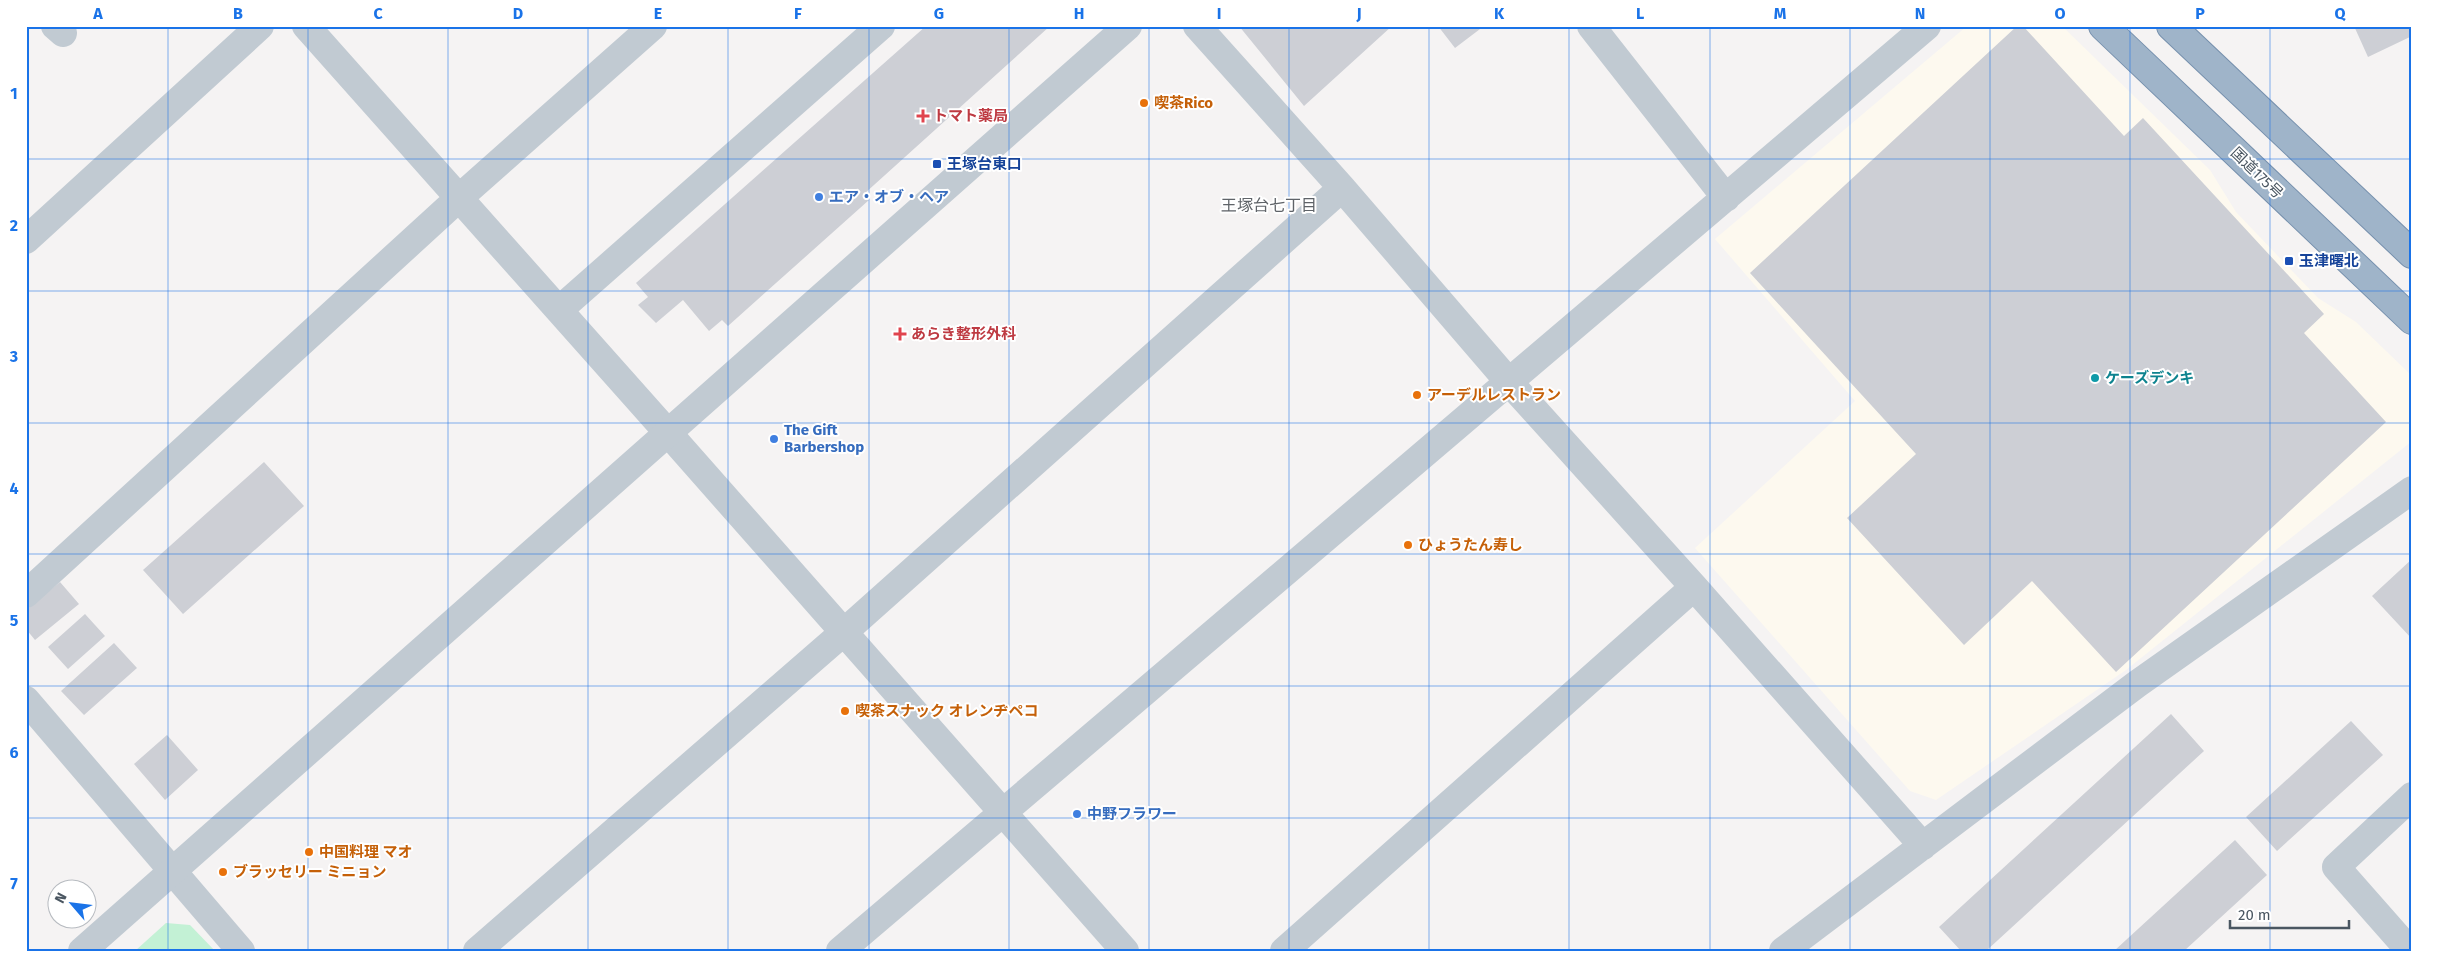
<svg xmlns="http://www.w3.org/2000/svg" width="2438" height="977" font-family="'Fira Sans','Noto Sans JP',sans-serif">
	<rect width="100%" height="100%" fill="#f5f3f3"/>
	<path fill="#fdf9ef" d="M1967,26H2062L2210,170L2236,212L2318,298L2356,322L2412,376V441L2126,670L1936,800L1910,791L1695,548L1855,401L1715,239Z"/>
	<path fill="#c3f1d5" d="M166,923L190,925L215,951H135Z"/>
	<path fill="#cdcfd5" d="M926,26H1050L864,194L869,200L728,326L722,320L709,331L683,300L656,323L638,305L648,297L636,283Z
		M1239,26H1392L1304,106Z
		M1438,26H1484L1455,48Z
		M2017,26H2023L2124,136L2143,118L2324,314L2304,333L2386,422L2116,672L2032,581L1964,645L1847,518L1916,454L1750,273Z
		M2354,26H2412V36L2368,57Z
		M264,462L304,506L183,614L143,570Z
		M2412,559V639L2372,596Z
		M60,582L79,604L35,640L26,629V610Z
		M85,614L105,636L68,669L48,647Z
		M114,643L137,668L84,715L61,691Z
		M2171,714L2204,751L1986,951H1961L1939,927Z
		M2351,721L2383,755L2277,851L2246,817Z
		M167,735L198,770L165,800L134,764Z
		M2235,840L2267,875L2184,951H2114Z"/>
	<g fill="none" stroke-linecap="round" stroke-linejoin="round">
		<defs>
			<path id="trunk" d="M2103,26L2412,320
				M2171,26L2412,254"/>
		</defs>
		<use href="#trunk" stroke="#7690ad" stroke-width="30"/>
		<path stroke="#c1cad2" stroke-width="28" d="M55,26L63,33
			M306,26L669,434L1125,951
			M1197,26L1342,188L1509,382L1694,587L1923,846
			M1591,26L1726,198
			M26,240L260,26
			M559,310L881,26
			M26,594L459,198L653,26
			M26,700L241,951
			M477,951L844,632L1342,188
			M840,951L1927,26
			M1284,951L1694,587
			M1783,951L2137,684L2412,490
			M2410,951L2336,867L2412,796"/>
		<path stroke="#c1cad2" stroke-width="28" d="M82,951L1128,26"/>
		<use href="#trunk" stroke="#9fb4c9" stroke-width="28"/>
	</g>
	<path fill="none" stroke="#1a73e8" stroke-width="1" stroke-opacity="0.55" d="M168,26V951M308,26V951M448,26V951M588,26V951M728,26V951M869,26V951M1009,26V951M1149,26V951M1289,26V951M1429,26V951M1569,26V951M1710,26V951M1850,26V951M1990,26V951M2130,26V951M2270,26V951M26,159H2412M26,291H2412M26,423H2412M26,554H2412M26,686H2412M26,818H2412"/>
	<g fill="#e8710a" stroke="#fff" stroke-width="2">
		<circle cx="1144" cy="103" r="5"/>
		<circle cx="1417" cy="395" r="5"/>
		<circle cx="1408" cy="545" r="5"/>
		<circle cx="845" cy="711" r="5"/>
		<circle cx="309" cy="852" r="5"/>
		<circle cx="223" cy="872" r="5"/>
	</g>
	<g fill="#e0444e" stroke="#fff" stroke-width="2">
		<path d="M920.5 108.5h5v5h5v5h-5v5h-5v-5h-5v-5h5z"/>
		<path d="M897.5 326.5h5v5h5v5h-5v5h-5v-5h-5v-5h5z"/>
	</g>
	<g fill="#1a4fb4" stroke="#fff" stroke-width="2">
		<rect x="932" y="159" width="10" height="10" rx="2.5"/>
		<rect x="2284" y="256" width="10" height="10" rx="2.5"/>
	</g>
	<g fill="#3f7fe0" stroke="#fff" stroke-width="2">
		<circle cx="819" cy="197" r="5"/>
		<circle cx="774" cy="439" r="5"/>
		<circle cx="1077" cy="814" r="5"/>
	</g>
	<circle fill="#0f9aa8" stroke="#fff" stroke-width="2" cx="2095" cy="378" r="5"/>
	<g text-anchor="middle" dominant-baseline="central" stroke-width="4" stroke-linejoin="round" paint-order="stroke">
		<g font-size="15" font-weight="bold" fill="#c56008" stroke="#fff" text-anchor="start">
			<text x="1154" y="103">喫茶Rico</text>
			<text x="1427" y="395">アーデルレストラン</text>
			<text x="1418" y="545">ひょうたん寿し</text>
			<text x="855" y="711">喫茶スナック オレンヂペコ</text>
			<text x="319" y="852">中国料理 マオ</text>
			<text x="233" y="872">ブラッセリー ミニョン</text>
		</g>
		<g font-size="15" font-weight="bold" fill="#be3a42" stroke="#fff" text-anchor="start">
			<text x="933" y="116">トマト薬局</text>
			<text x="911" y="334">あらき整形外科</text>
		</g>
		<g font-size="15" font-weight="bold" fill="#164399" stroke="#fff" text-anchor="start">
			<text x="947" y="164">王塚台東口</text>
			<text x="2299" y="261">玉津曙北</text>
		</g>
		<g font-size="15" fill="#4a5661" stroke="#fff">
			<text transform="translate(2257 173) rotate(44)">国道175号</text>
		</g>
		<g font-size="15" font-weight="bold" fill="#366cbe" stroke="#fff" text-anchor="start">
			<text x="829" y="197">エア・オブ・ヘア</text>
			<text x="784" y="430">The Gift<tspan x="784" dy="17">Barbershop</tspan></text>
			<text x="1087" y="814">中野フラワー</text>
		</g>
		<g font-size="15" font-weight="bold" fill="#0d838f" stroke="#fff" text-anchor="start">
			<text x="2105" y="378">ケーズデンキ</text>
		</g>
		<g font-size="16" fill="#5f6368" stroke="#fff">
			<text x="1269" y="205">王塚台七丁目</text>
		</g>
	</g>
	<rect width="2438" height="977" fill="none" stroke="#ffffff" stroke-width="55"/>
	<g transform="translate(72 904) rotate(298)"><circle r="24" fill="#ffffff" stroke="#b7bbc0"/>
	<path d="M0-4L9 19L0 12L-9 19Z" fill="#1a73e8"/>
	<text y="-8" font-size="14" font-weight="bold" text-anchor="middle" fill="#4a5661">N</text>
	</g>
	<path d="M2230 920v8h119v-8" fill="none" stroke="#4a5661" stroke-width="2.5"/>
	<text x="2238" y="920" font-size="15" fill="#4a5661" stroke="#ffffff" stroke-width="4" paint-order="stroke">20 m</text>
	<rect x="28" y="28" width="2382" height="922" fill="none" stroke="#1a73e8" stroke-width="2"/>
	<g font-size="16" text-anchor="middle" font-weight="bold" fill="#1a73e8">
		<text x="98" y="19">A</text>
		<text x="238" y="19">B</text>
		<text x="378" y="19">C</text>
		<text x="518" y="19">D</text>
		<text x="658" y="19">E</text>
		<text x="798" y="19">F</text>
		<text x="939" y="19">G</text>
		<text x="1079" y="19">H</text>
		<text x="1219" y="19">I</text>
		<text x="1359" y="19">J</text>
		<text x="1499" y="19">K</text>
		<text x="1640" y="19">L</text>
		<text x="1780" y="19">M</text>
		<text x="1920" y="19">N</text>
		<text x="2060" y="19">O</text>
		<text x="2200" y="19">P</text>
		<text x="2340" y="19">Q</text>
		<text x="14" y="99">1</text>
		<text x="14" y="231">2</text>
		<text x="14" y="362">3</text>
		<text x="14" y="494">4</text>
		<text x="14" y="626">5</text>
		<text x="14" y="758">6</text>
		<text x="14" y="889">7</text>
	</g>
</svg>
